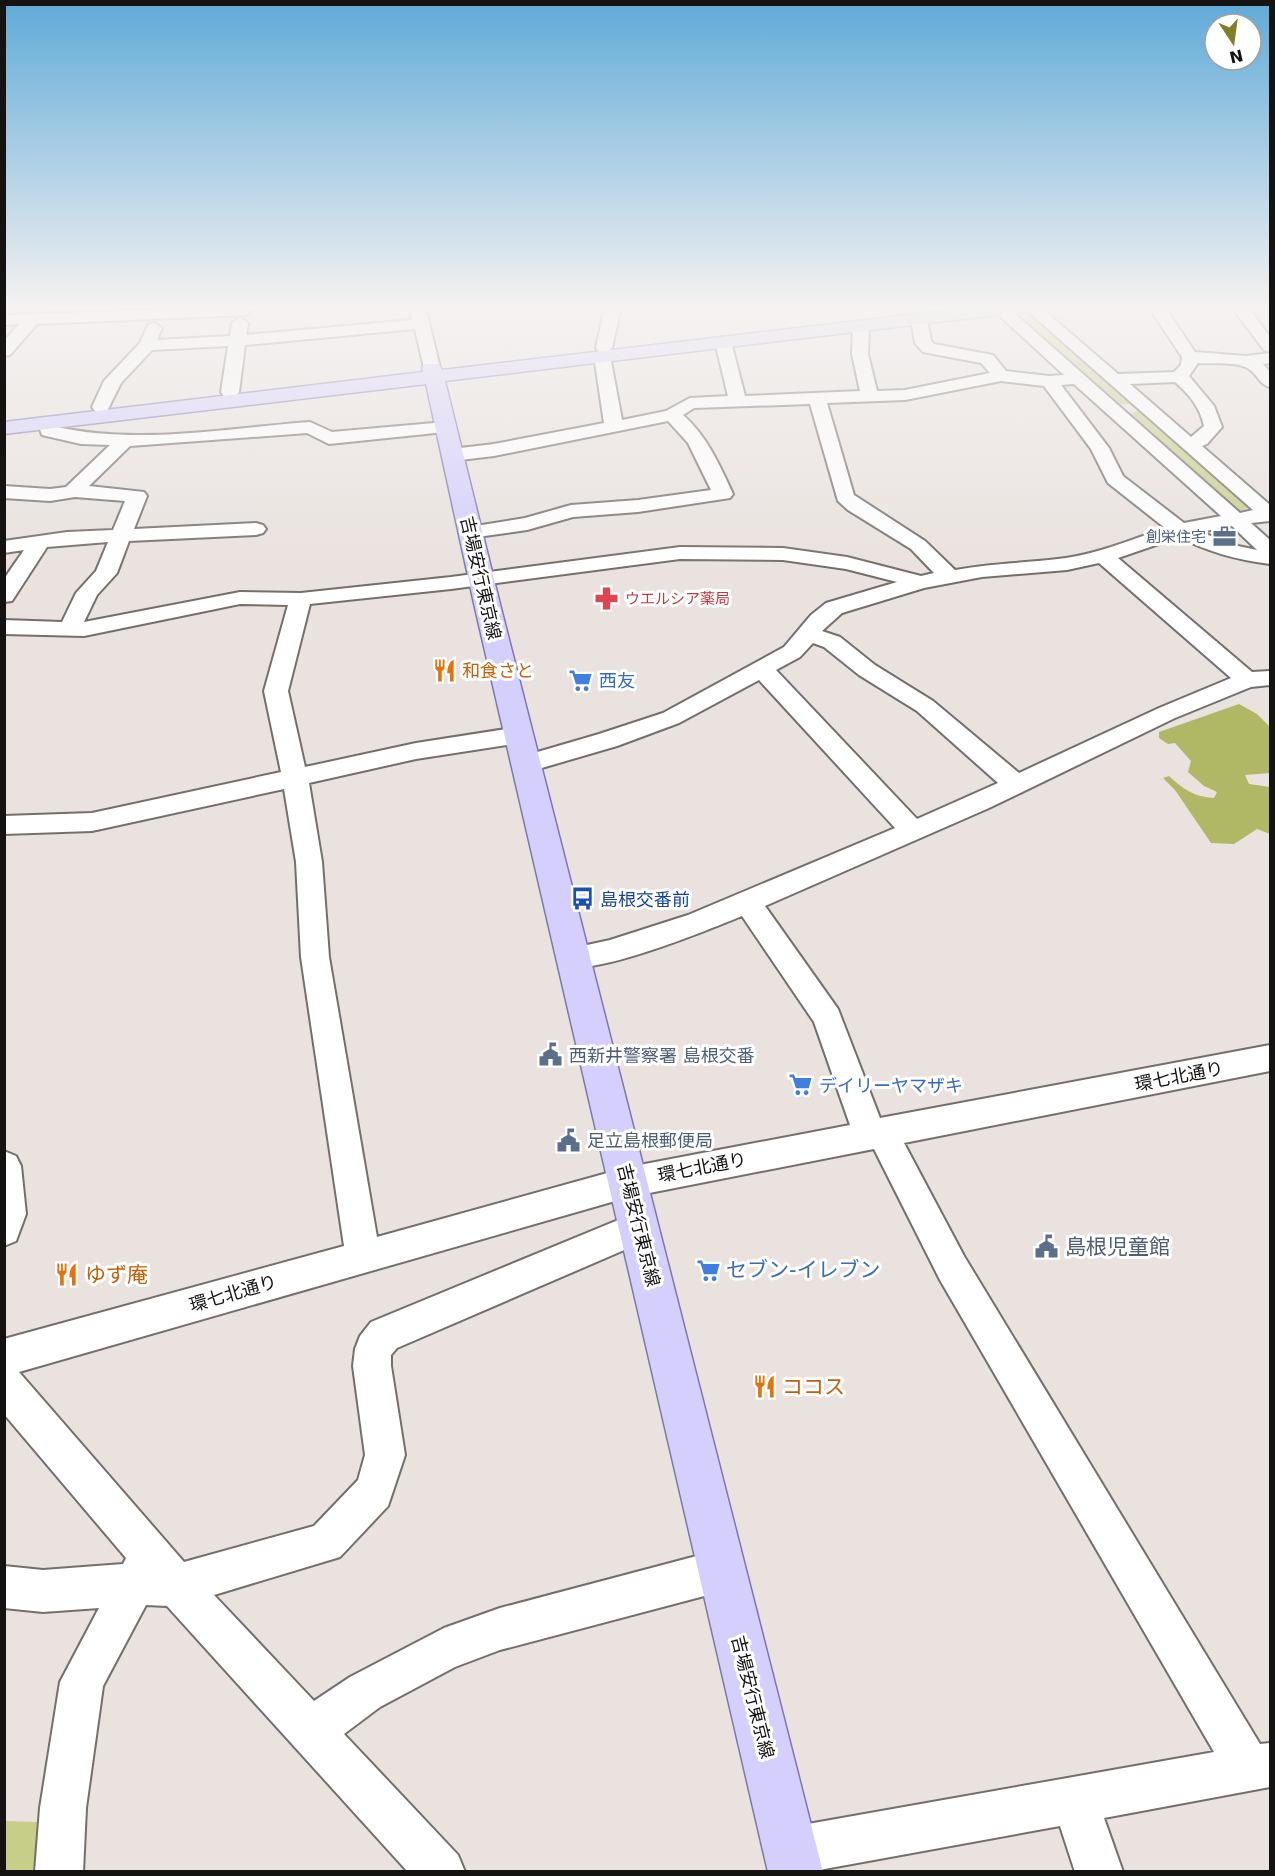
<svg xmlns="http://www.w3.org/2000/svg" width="1275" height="1876" font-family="'DejaVu Sans','Noto Sans JP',sans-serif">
	<rect width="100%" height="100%" fill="#e9e2df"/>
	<path fill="#c6ce88" d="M1036,317L1131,401L1130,404L1111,405L1019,319Z
		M1143,410L1250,505L1249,508L1239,511L1224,507L1124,414Z
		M5,1821L38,1822L35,1871H5Z"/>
	<path fill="#b0b865" d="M1239,704L1257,714L1270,727V773L1245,775L1249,784L1270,787V834L1257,829L1234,844L1211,843L1175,790L1163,778L1169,776C1183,789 1194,797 1214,798L1217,792L1204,786L1188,772L1191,761L1175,743L1168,744L1159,738V732Z"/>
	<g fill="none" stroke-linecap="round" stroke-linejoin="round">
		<defs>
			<path id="minor" d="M409,306H425L440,368L438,372H426L424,368L415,329L245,345L239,392L236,396H224L221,392L228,346L152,350L121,383L107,411H95L92,407L104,381L140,343L148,325L154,323L162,328L157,340L230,336L232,323L240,318L248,323L246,335L412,320Z
				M605,306H621L612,348L607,352L610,356L622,420L666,411L690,398L728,396L715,342L723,337L731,342L745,396L860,391L852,354L853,326L861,321L869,326L868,354L877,391L905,390L990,373L981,363L923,352L915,343L911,319L919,314L927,319L931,341L934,344L993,355L1006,371L1049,376L1064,375L989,306H1006L1240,513L1253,510L1022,306H1039L1118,374L1174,372L1181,365L1182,357L1148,306H1164L1195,352L1246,356L1270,353V363L1263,364L1270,372V387C1260,385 1258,375 1249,369C1238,361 1212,364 1198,363L1189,376L1214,406L1222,427L1207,444L1202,446L1270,505V521L1251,523L1270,540V564C1238,560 1208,552 1179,537L1118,558L1252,672L1270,671V685L1251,687L1175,718L989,808L765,906L838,1009L880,1118L1270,1045V1071L904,1143L964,1256L1260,1744L1270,1743V1787L1104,1818L1123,1872H1075L1060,1826L808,1872H784L774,1868L767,1851L774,1834L791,1827L1214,1752L940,1280L874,1149L629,1197L19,1372L184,1562L314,1526L358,1480L365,1455L353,1366L355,1349L360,1336L371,1322L640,1211L652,1216L657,1227L652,1238L397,1348L391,1355V1366L405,1455L388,1506L340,1557L214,1595L314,1701L350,1677L444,1628L500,1608L723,1549L738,1555L744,1570L738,1585L723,1591L500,1650L455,1667L380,1707L344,1734L458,1855L465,1872H408L167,1606L146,1605L103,1686L86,1808L83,1872H35L40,1808L60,1682L99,1608L43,1612L4,1608V1566L43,1570L123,1564L126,1558L4,1414V1339L344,1246L301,957L296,862L284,789L92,831L4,834V816L92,813L281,772L264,691L288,605L240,604L84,636L4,634V620L62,622L76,593L96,571L108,542L47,547L12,601L4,602V579L24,550L4,553V541L67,532L113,530L125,501L75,497L50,501L4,498V486L50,489L66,487L110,445L81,444L42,435L38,423L41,419H53L57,427C139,445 227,428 310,422L332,432L445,422L451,423L454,427L451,431L445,432L329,444L307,433L130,446L89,486L144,492L147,496L134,529L256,523L263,525L266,529L263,533L256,535L129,541L117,573L97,595L84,622L240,592L301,593L451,577L680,547L783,548L847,557L921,576L934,573L911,549L848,510L838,501L810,404L694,408L683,415C707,436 720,466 733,494L730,498L638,512L573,517L527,530L470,538L463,536L460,532L463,528L525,518L571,505L638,500L711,490L688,443L668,421L494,456L452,461L445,459L443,455L445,451L452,449L494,444L604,423L594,356L599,352L596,348ZM1001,381L1044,386L1091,449L1108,483L1165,528C1133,539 1100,553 1066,558C1029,563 992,563 955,570L925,541L854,495L827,403L905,400ZM1175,382C1189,394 1200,407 1204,426L1191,437L1130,384ZM1074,384L1221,516L1184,523L1123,476L1109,448L1061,385ZM1232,526L1257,550L1238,546L1200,532ZM680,559L783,560L846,569L897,582L826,603L811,615L784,647L663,713L599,734L517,758L514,764L517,770L526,772L535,770L617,746L679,723L759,680L895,828L688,915L610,940L564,950L560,958L564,966C596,976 708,930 742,916L814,1022L850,1125L629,1167L377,1237L329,957L322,862L309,783L416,759L519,743L528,741L531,735L528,729L519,727L416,743L305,767L288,691L310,604L451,589ZM1099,563L1231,678L1159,708L1019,773L933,701L875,665L840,637L822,631L842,613L924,588L982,577L1067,570ZM813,643L824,647L859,675L917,711L998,783L917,819L776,670L800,657Z
				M1231,306H1247L1270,337V352L1264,350Z
				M241,307L249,312L247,315L37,324L10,355L4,356V341L19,324L4,325V315Z
				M4,1151L16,1156L21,1166L26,1214L16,1241L4,1246Z"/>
			<path id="major" d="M986,306H1039L1036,310L1030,311L445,381L501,608L823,1872H768L475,608L426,384L4,434V422L423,372L422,368L425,364H439L442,370Z"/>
		</defs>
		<use href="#minor" stroke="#756f6c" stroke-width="4"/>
		<use href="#major" stroke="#7e78aa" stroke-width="3"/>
		<use href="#minor" fill="#fff" fill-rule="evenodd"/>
		<use href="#major" fill="#d4cffd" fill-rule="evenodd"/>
	</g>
	<linearGradient id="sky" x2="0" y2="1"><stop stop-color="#5faad8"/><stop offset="0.54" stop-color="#f5f2f1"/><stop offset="1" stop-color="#f5f2f1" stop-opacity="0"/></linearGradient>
	<rect width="1275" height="568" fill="url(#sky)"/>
	<defs>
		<symbol id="office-bare" viewBox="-9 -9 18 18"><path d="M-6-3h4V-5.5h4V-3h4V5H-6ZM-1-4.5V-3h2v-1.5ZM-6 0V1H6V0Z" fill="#5c6f8a" stroke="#fff" stroke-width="2.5" paint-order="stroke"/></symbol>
		<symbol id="pharmacy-bare" viewBox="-9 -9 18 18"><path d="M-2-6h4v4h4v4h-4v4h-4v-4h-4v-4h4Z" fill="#e0444e" stroke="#fff" stroke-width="2.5" paint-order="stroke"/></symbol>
		<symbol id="restaurant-bare" viewBox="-9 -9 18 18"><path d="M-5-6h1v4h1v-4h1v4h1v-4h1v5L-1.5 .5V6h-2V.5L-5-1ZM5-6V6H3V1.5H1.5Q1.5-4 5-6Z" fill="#e8710a" stroke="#fff" stroke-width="2.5" paint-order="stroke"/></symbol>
		<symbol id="supermarket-bare" viewBox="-9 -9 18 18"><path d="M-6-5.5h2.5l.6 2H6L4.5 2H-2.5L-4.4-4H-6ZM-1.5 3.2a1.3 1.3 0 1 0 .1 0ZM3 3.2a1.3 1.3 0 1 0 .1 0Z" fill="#3f7fe0" stroke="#fff" stroke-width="2.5" paint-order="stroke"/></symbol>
		<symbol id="bus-bare" viewBox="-9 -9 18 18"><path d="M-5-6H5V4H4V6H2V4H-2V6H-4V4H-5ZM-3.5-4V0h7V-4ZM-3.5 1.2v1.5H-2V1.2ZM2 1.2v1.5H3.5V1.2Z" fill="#1a4fb4" stroke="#fff" stroke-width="2.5" paint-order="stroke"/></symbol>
		<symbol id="civic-bare" viewBox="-9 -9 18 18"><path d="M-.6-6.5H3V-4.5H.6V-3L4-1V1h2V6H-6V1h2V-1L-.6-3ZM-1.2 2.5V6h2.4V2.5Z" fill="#5c6f8a" stroke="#fff" stroke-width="2.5" paint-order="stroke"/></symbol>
	</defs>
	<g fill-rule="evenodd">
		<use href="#office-bare" x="1208" y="520" width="33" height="33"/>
		<use href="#pharmacy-bare" x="590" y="582" width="33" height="33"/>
		<use href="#restaurant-bare" x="428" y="654" width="33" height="33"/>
		<use href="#supermarket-bare" x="564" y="664" width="33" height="33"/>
		<use href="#bus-bare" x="566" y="882" width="33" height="33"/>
		<use href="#civic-bare" x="534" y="1038" width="33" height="33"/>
		<use href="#supermarket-bare" x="784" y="1068" width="33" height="33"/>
		<use href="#civic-bare" x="552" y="1124" width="33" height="33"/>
		<use href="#civic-bare" x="1030" y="1230" width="33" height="33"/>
		<use href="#supermarket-bare" x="692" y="1254" width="33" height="33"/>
		<use href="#restaurant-bare" x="50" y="1258" width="33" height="33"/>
		<use href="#restaurant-bare" x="748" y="1370" width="33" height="33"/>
	</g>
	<g text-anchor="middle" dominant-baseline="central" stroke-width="6" stroke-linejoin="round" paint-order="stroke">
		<g font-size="15" fill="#4e5e75" stroke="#fff" text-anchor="end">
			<text x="1206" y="537">創栄住宅</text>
		</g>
		<g font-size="15" fill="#be3a42" stroke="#fff" text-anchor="start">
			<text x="625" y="599">ウエルシア薬局</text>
		</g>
		<g font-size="18" fill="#151312" stroke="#fff">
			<text transform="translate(481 578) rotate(77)">吉場安行東京線</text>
			<text transform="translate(1179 1076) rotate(-11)">環七北通り</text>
			<text transform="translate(702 1167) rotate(-11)">環七北通り</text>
			<text transform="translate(639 1225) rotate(76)">吉場安行東京線</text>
			<text transform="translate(233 1293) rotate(-16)">環七北通り</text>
			<text transform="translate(753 1697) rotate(76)">吉場安行東京線</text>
		</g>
		<g font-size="18" fill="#c56008" stroke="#fff" text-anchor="start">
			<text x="462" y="670">和食さと</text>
		</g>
		<g font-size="18" fill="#366cbe" stroke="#fff" text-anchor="start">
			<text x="599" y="680">西友</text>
			<text x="819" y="1085">デイリーヤマザキ</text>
		</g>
		<g font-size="18" fill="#164399" stroke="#fff" text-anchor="start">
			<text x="600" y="899">島根交番前</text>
		</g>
		<g font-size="18" fill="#4e5e75" stroke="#fff" text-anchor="start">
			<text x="569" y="1055">西新井警察署 島根交番</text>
			<text x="587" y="1140">足立島根郵便局</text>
		</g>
		<g font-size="21" fill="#4e5e75" stroke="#fff" text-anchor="start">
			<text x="1065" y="1247">島根児童館</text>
		</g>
		<g font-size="21" fill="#366cbe" stroke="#fff" text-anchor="start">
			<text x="726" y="1270">セブン-イレブン</text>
		</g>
		<g font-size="21" fill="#c56008" stroke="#fff" text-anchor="start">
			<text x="85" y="1275">ゆず庵</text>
			<text x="782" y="1387">ココス</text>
		</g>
	</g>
	<rect width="1275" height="1876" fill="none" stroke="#151312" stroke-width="12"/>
	<g transform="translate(1233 42) rotate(167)"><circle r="28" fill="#ffffff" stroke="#a1a1a0" stroke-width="1.5"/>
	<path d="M0-4.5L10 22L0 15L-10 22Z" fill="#807e26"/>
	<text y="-9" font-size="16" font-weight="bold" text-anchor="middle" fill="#151312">N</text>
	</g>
</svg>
